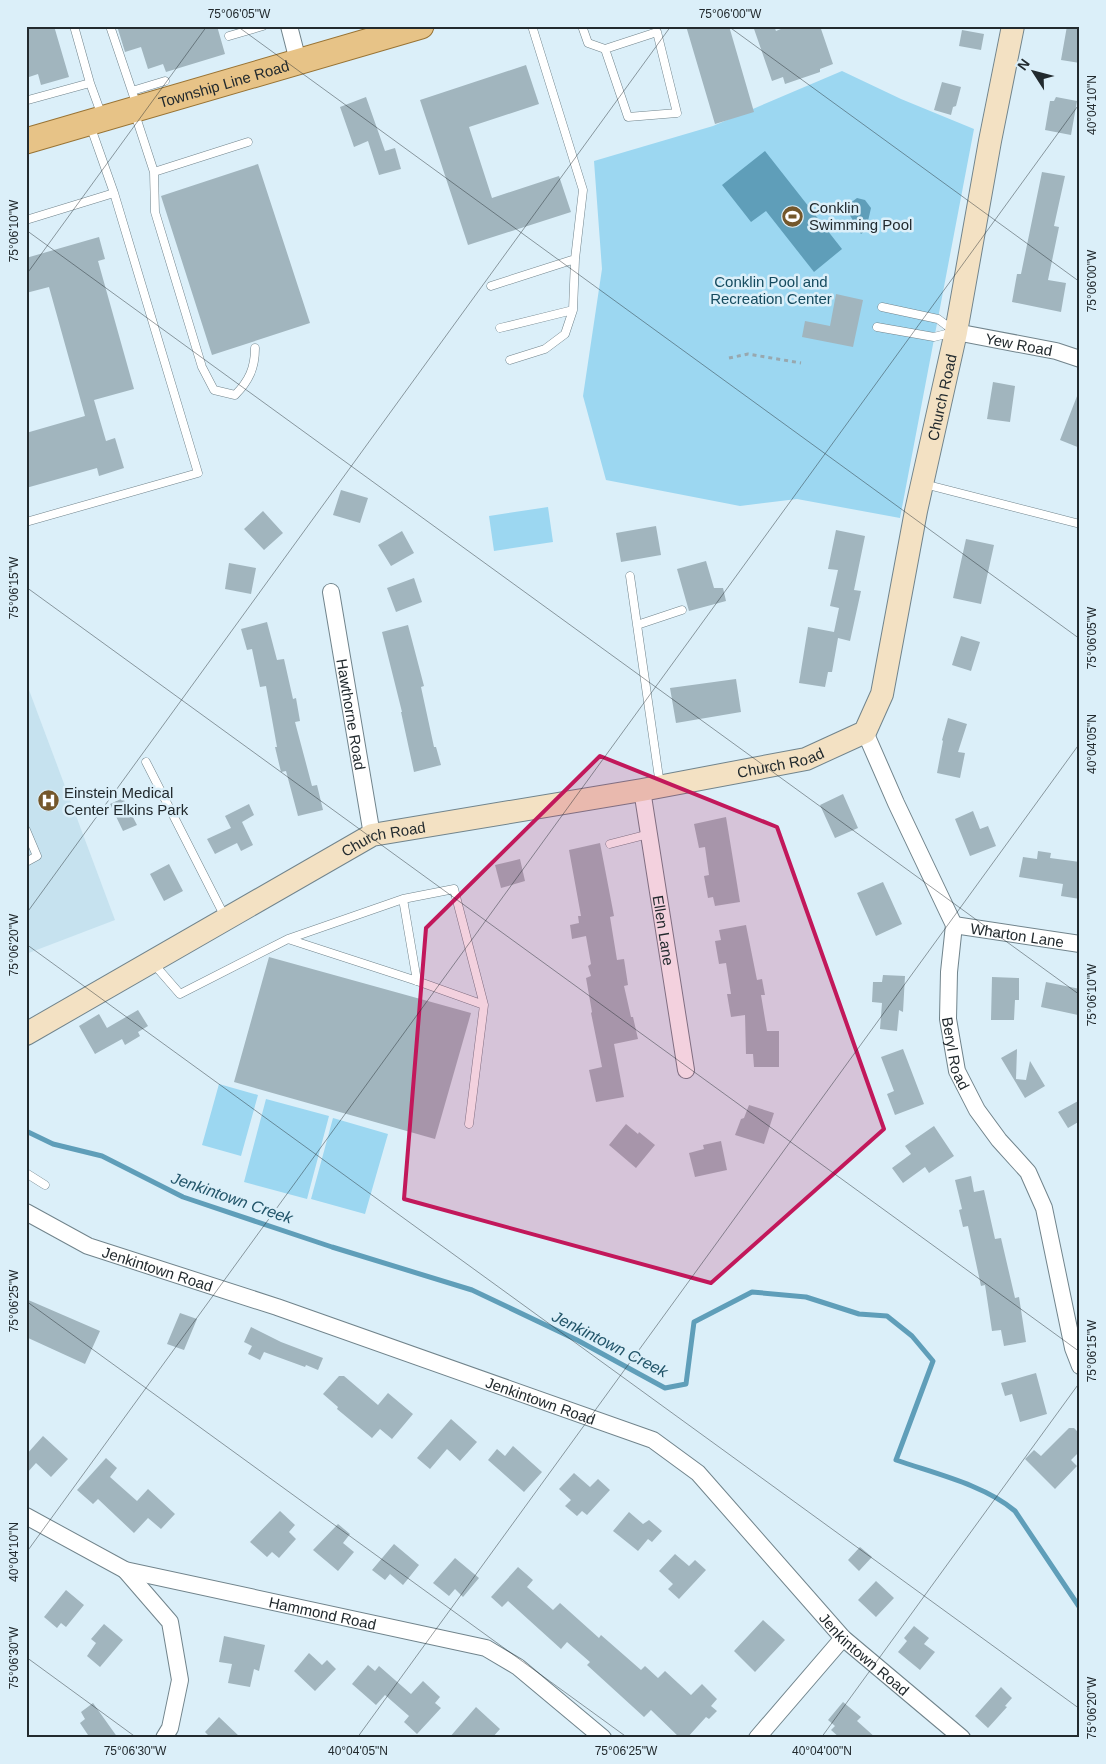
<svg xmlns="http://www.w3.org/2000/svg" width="1106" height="1764" font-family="Helvetica,sans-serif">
	<rect width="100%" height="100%" fill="#dbeff9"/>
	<path fill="#c6e2ef" d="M26,682L115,920L26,954Z"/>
	<path fill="#9cd7f1" d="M842,71L901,99L974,129L900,518L797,499L740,506L606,480L583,396L602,269L594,161L713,126Z
		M548,507L553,542L494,551L489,516Z
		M219,1084L258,1095L241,1156L202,1145Z
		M266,1099L329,1116L307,1199L244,1182Z
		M333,1118L388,1134L365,1214L311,1199Z"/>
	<path fill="#5f9eb9" d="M765,151L842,249L814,272L766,211L751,222L722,185Z
		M857,198L865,200L871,208L866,230L861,234L848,212L849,204Z"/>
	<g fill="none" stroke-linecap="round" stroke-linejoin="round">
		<path stroke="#5f9eb9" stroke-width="5" d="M26,1131L53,1144L102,1156L183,1197L332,1247L472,1290L577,1340L665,1388L686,1384L694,1322L752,1292L806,1297L859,1314L887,1316L912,1336L933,1361L896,1460C933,1473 985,1485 1015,1511L1080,1608"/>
	</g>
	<path fill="#a1b5be" d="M26,26H54L69,77L41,85L38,74L26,78Z
		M117,26H217L225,54L166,72L163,64L148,69L141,47L125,52Z
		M686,26H729L754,112L715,124Z
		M753,26H774L776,31L788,26H820L833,64L820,69V72L785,84L783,77L772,81Z
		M1067,26H1080V63L1061,60Z
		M962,30L984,34L981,50L959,46Z
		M526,65L539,104L469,127L492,198L559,176L571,212L468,245L420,100Z
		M942,82L961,87L956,106L953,107L951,115L934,110Z
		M366,97L385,151L395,148L401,169L379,175L368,141L354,147L340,107Z
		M1056,97L1077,101L1071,135L1045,130L1050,101H1054Z
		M258,164L310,323L212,355L161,196Z
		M1042,172L1065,176L1054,226L1059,227L1048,280L1066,283L1061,312L1012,302L1017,274H1021Z
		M99,237L105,259L98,261L134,389L94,400L106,441L115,438L124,468L99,476L97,468L26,488V433L85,416L49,287L26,293V258Z
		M836,294L863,300L853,347L802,337L805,321L830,326Z
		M993,382L1015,386L1010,422L987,419Z
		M1079,391H1080V448L1060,440Z
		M341,490L368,498L360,523L333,515Z
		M263,511L283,533L264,550L244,529Z
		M656,526L661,555L621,562L616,533Z
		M836,530L865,536L854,590L861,591L850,641L838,638L832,672H828L825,687L799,683L808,627L834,632L839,608L830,606L838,570L828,569Z
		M402,531L414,553L391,566L378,545Z
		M966,539L994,545L981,604L953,598Z
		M706,561L714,588H723L726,601L689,611L677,569Z
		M229,563L256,568L251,594L225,589Z
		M414,578L422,602L396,612L387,588Z
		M267,622L277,660L284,659L293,699L296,698L300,721L295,722L312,786L317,785L323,810L298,816L286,771L281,772L275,747H277L266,686L260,687L252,649L247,650L241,629Z
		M408,625L424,686L421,687L434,747H436L441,765L414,772L401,712H402L382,632Z
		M961,636L980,642L971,671L952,665Z
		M736,679L741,712L676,723L670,688Z
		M948,718L967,724L958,752L965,753L960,778L937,773L943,741L942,740Z
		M843,794L858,828L835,838L820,805Z
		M123,798L137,825L123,831L110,804Z
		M249,804L254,815L242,822L253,845L241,851L237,843L215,854L207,839L231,828L225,816Z
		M973,811L980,829L988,826L996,846L970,856L955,819Z
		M726,817L740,902L715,906L713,897L708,898L704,876L709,875L705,847L699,848L694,824Z
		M600,843L614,916L610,917L617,960L624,959L628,985L624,986L631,1017H633L638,1039L614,1044L624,1097L596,1102L589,1070L602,1067L591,1013L592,1012L586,978L591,976L588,966L591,964L586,936L572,939L570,925L579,923L578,916H581L569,850Z
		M1038,851L1051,853L1050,858L1080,862V899L1061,896L1063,884L1019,877L1023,857L1037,859Z
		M520,859L525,881L501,888L495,865Z
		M169,864L183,891L164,901L150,874Z
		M883,882L902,924L876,936L857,893Z
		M746,925L757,980L762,979L765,995H761L767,1031H779V1067H754L753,1054H746L745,1015L731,1017L727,994H731L726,963L719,964L715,941L721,940L719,930Z
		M269,957L471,1013L435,1139L234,1082Z
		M883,975L905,976L903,1012L899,1010L897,1031L880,1029L882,1003L872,1002L873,982H882Z
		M992,977L1019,978V1000H1015L1014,1020H991Z
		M1046,982L1080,989L1078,1015L1041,1007Z
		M138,1010L148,1026L138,1032L140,1036L125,1045L122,1039L95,1054L79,1026L99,1014L107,1028Z
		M903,1049L924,1104L895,1115L887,1094L894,1091L881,1057Z
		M1017,1049L1016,1079L1026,1080L1030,1061L1045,1086L1025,1098L1001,1058Z
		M1080,1100V1121L1068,1128L1058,1112Z
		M749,1105L774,1113L764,1144L735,1135L741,1119L744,1118Z
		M626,1124L638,1134L639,1132L655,1145L636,1168L609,1145Z
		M934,1126L954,1156L929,1173L925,1167L903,1183L892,1168L911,1154L905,1146Z
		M721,1141L727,1170L695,1177L689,1153L704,1149L703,1145Z
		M971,1176L974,1192L984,1190L995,1239L1001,1238L1015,1298L1019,1297L1026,1342L1004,1346L1001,1330L992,1331L985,1285L981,1286L968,1226L963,1227L959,1210L962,1209L955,1180Z
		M26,1299L100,1331L85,1364L26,1337Z
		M180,1313L197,1319L184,1350L167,1344Z
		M251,1327L281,1342L323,1358L318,1370L306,1365L305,1367L264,1352L260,1360L248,1354L252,1346L244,1342Z
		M1036,1373L1047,1414L1020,1422L1012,1394L1005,1396L1001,1383Z
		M339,1376H344L378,1405L388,1393L413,1414L392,1439L380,1429L372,1438L337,1409L338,1407L323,1394Z
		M451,1419L477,1442L460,1461L447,1449L430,1469L417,1458Z
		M1069,1428H1074L1080,1434V1451L1071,1460L1077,1466L1055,1489L1025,1459L1034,1450L1041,1456Z
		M43,1436L68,1459L51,1477L36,1463L26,1474V1455Z
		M513,1446L542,1472L524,1492L488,1460L497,1449L505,1456Z
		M106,1458L117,1468L110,1477L137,1501L148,1489L175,1514L161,1529L148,1518L134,1533L98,1499L93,1504L77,1490Z
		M574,1473L590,1487L598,1479L610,1490L587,1515L582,1511L577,1516L565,1506L571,1500L559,1489Z
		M280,1511L295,1525L289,1532L296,1539L279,1558L272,1552L267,1557L250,1542Z
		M629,1512L643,1524L649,1520L662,1531L652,1542L648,1539L638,1551L613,1531Z
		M338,1524L350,1534L343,1543L354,1552L338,1571L313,1550Z
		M394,1544L419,1565L403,1585L390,1574L385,1580L372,1570Z
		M860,1547L872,1557L859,1571L848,1560Z
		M675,1554L689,1566L695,1560L706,1570L679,1599L668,1589L673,1584L659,1571Z
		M455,1558L479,1578L463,1597L455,1589L449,1596L433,1583Z
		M518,1567L533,1580L527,1587L553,1610L560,1603L599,1638L601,1635L641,1670L645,1666L658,1678L665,1671L691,1695L702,1684L717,1699L711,1706L717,1711L709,1719L706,1717L687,1738H680L651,1710L644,1717L587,1665L590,1662L567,1642L561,1649L508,1601L502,1607L491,1597Z
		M876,1581L894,1598L876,1617L858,1600Z
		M66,1590L84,1605L66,1627L61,1623L57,1628L44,1617Z
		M763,1620L785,1640L755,1672L734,1651Z
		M104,1624L123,1640L100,1667L87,1656L96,1643L91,1639Z
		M914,1626L929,1638L924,1644L935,1652L920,1670L898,1652L907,1641L904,1638Z
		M224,1636L265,1645L259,1671L254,1669L250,1687L228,1683L232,1664L219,1662Z
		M309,1653L322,1665L327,1660L336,1669L315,1691L294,1671Z
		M368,1665L375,1671L379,1666L411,1694L423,1681L440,1697L435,1703L441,1708L417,1734L404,1722L409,1716L385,1695L376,1705L352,1684Z
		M1001,1687L1012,1698L1005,1706L1007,1707L988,1728L975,1716Z
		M843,1702L861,1717L857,1721L876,1738H840L831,1730L835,1726L828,1720Z
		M93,1703L118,1738H90L80,1723L85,1719L81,1712Z
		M476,1707L500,1729L492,1738H449Z
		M219,1717L241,1738H211L205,1732Z"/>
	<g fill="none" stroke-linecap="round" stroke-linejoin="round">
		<defs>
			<path id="lane" d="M74,26L90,83L102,116
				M110,26L137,106
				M582,26L588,43L605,49L657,32L677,113L628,117L605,49
				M229,36L263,26
				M132,91L165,81
				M28,100L90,83
				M135,114L154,172L248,142
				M154,172L155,212L202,367L214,390L235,395C249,381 255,368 255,348
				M26,220L114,193L90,125
				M491,286L575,259L583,190L532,26
				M882,307L938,319L954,331
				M877,327L934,337L954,332
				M500,328L573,310L575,259
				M510,360L545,349L565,334L573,310
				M924,484L1080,524
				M26,522L198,473L114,193
				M630,576L660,785
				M637,625L682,610
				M146,762L225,917
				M26,830L37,856L26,862
				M610,844L649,834
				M403,899L417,981
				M288,939L417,981L484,1005
				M153,963L180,994L288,939L403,899L454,889L484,1005L469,1124
				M26,1173L45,1185"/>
			<g id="street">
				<path d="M289,26L298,61"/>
				<path id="s1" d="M956,332L1056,351L1080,359"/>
				<path id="s2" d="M331,592L372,835"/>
				<path id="s3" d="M865,732L896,803L954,925L949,972L948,1019L957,1071L977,1110L999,1140L1028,1172L1044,1208L1073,1348L1080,1366"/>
				<path id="s4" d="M642,790L686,1070"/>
				<path id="s5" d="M954,925L1080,944"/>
				<path id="s6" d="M26,1212L88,1246L277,1307L653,1440L698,1473L843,1638L962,1738"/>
				<path id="s7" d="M26,1516L125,1570L486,1648L518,1667L603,1738"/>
				<path d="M125,1570L170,1622L180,1680L170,1728L164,1738"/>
				<path d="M757,1738L843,1638"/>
			</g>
			<g id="secondary">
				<path id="s8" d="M26,1034L372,835L642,790L806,759L865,732L882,694L916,511L956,332L990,141L1013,26"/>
			</g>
			<g id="primary">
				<path id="s9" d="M26,141L421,26"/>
			</g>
		</defs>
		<use href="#lane" stroke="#71848c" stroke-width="9"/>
		<use href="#street" stroke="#71848c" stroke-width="18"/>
		<use href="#secondary" stroke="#71848c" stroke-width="24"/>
		<use href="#primary" stroke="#987334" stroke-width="27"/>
		<path stroke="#98a8af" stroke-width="3" stroke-dasharray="4 4" stroke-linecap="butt" d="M729,358L748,354L801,363"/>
		<use href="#lane" stroke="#fff" stroke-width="8"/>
		<use href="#street" stroke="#fff" stroke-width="16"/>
		<use href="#secondary" stroke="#f3e1c3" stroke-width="22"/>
		<use href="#primary" stroke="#e7c387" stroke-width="25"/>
	</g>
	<path fill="#c2185b" fill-opacity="0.2" stroke="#c2185b" stroke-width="4" stroke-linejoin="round" d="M600,756L777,827L884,1129L711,1283L404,1199L426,928Z"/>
	<path fill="none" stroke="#222a2e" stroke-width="1" stroke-opacity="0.45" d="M237,26L1080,639M728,26L1080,282M26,230L1080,995M26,275L207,26M26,587L1080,1352M26,914L671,26M26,944L1080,1709M26,1301L628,1738M26,1553L1080,103M26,1657L137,1738M357,1738L1080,743M821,1738L1080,1382"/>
	<defs>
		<symbol id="stadium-disc" viewBox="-11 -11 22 22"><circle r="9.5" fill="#74572b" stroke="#dbeff9"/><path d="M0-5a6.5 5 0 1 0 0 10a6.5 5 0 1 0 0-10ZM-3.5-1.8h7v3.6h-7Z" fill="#fff"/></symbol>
		<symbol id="hospital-disc" viewBox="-11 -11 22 22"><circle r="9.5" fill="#74572b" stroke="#dbeff9"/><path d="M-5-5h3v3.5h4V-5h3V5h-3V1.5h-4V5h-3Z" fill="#fff"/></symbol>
	</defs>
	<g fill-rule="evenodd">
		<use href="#stadium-disc" x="780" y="204" width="25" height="25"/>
		<use href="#hospital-disc" x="36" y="788" width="25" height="25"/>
	</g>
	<g text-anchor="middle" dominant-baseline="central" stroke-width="5" stroke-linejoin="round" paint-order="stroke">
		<g font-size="15" fill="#222a2e" stroke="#dbeff9">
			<text stroke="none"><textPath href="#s9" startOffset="206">Township Line Road</textPath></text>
			<text stroke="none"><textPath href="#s1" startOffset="64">Yew Road</textPath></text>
			<text stroke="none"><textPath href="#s8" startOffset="1249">Church Road</textPath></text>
			<text stroke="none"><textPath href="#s2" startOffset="124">Hawthorne Road</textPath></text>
			<text stroke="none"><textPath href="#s8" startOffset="814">Church Road</textPath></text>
			<text stroke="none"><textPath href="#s8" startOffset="409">Church Road</textPath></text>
			<text stroke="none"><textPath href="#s4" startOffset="142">Ellen Lane</textPath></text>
			<text stroke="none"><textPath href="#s5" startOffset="64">Wharton Lane</textPath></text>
			<text stroke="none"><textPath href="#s3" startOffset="342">Beryl Road</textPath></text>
			<text stroke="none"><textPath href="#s6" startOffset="144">Jenkintown Road</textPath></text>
			<text stroke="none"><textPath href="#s6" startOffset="549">Jenkintown Road</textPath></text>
			<text stroke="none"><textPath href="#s7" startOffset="315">Hammond Road</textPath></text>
			<text stroke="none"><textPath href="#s6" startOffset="970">Jenkintown Road</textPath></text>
		</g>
		<g font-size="15" fill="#222a2e" stroke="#dbeff9" text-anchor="start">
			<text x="809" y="207">Conklin<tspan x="809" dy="17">Swimming Pool</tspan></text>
			<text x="64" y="792">Einstein Medical<tspan x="64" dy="17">Center Elkins Park</tspan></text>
		</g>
		<g font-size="15" fill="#164b5f" stroke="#dbeff9">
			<text x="771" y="281">Conklin Pool and<tspan x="771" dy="17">Recreation Center</tspan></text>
		</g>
		<g font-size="16" font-style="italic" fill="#22556a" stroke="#dbeff9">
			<text transform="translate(232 1198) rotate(19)">Jenkintown Creek</text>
			<text transform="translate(610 1344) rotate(27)">Jenkintown Creek</text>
		</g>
	</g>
	<rect width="1106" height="1764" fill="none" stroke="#dbeff9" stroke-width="55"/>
	<g transform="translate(1034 72) rotate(306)" stroke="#dbeff9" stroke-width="4" paint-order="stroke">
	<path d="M0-4L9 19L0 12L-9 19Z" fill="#222a2e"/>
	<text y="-8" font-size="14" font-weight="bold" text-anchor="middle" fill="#222a2e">N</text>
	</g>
	<rect x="28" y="28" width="1050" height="1708" fill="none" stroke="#222a2e" stroke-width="2"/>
	<g font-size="12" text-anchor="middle" fill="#222a2e">
		<text x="239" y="18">75°06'05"W</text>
		<text x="730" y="18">75°06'00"W</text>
		<text transform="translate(1092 105) rotate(-90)" y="4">40°04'10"N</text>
		<text transform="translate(14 231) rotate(-90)" y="4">75°06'10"W</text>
		<text transform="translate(1092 281) rotate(-90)" y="4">75°06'00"W</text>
		<text transform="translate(14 588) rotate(-90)" y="4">75°06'15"W</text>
		<text transform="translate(1092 638) rotate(-90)" y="4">75°06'05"W</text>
		<text transform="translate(1092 744) rotate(-90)" y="4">40°04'05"N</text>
		<text transform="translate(14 945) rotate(-90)" y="4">75°06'20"W</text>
		<text transform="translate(1092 995) rotate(-90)" y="4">75°06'10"W</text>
		<text transform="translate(14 1301) rotate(-90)" y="4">75°06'25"W</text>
		<text transform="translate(1092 1351) rotate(-90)" y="4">75°06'15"W</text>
		<text transform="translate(14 1552) rotate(-90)" y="4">40°04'10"N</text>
		<text transform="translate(14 1658) rotate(-90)" y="4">75°06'30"W</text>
		<text transform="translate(1092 1708) rotate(-90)" y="4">75°06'20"W</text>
		<text x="135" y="1755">75°06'30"W</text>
		<text x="358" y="1755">40°04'05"N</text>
		<text x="626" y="1755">75°06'25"W</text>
		<text x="822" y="1755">40°04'00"N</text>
	</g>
</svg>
